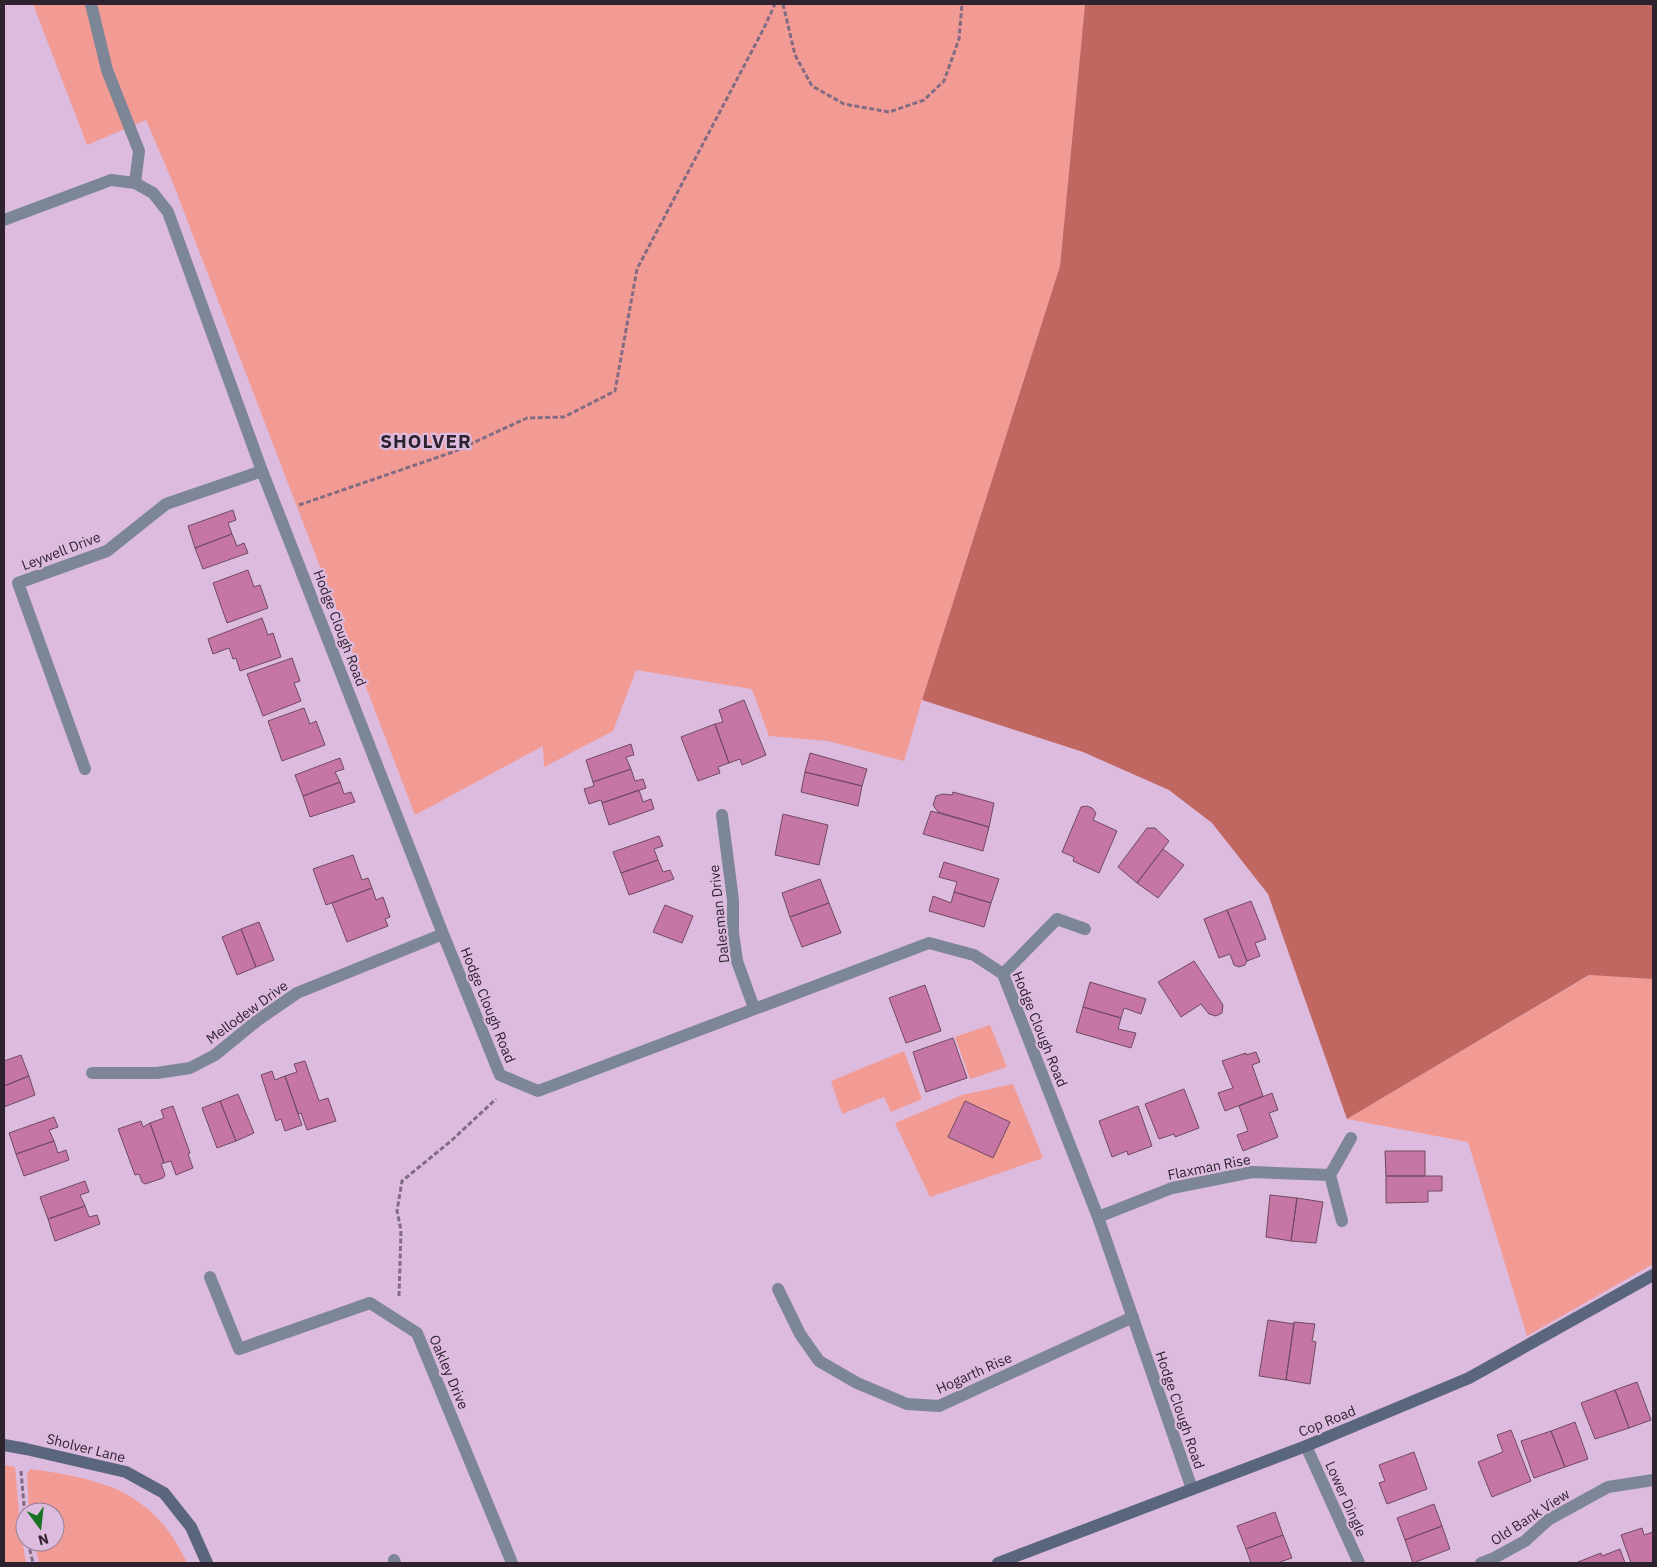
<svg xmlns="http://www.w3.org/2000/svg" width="1657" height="1567" font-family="'IBM Plex Sans',sans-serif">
	<rect width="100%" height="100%" fill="#dcbbde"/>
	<path fill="#f29b94" d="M33,4H1085L1060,266L922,700L904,761L828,741L769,736L752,689L636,670L613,731L544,767L543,746L415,815L173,183L146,120L87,145Z
		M1590,975L1653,979V1264L1527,1336L1468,1142L1347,1119Z
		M990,1025L1007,1067L970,1079L955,1037Z
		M904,1051L922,1099L891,1112L884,1097L842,1114L831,1081Z
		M1013,1084L1043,1158L930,1197L895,1123L962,1095Z
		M4,1465L15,1467L21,1534L26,1563H4Z
		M30,1469C103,1479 154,1491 187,1563H39L34,1542H55V1512H29L27,1475Z"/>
	<path fill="#c06762" d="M1085,4H1653V979L1589,975L1347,1119L1268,894L1212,823L1169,790L1083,752L922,700L1060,266Z"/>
	<path fill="#c576a4" stroke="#704a60" d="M233,510L236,520L228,523L232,534L195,548L188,526Z
		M232,534L237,546L244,543L248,553L203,569L195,548Z
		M248,570L254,587L260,585L268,608L227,623L213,583Z
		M262,618L268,635L273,633L281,657L240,671L236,658L233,659L229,648L213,654L208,639Z
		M292,658L300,681L294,683L301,701L263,716L247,674Z
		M744,700L766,755L742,765L740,759L729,763L715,724L723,722L719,710Z
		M304,708L310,724L316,721L325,745L282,761L268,721Z
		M715,724L729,763L718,767L720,773L698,781L681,737Z
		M631,744L634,755L626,757L631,769L593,782L586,760Z
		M810,753L867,769L862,786L805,772Z
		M340,758L344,769L335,772L340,782L303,796L295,775Z
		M631,769L635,781L643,779L646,788L602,803L601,800L589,804L584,789L594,786L593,782Z
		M805,772L862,786L858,806L801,792Z
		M340,782L344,794L351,792L355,802L310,817L303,796Z
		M639,790L643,802L651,799L654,809L609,825L602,803Z
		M953,792L994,803L989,827L938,812L933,805L936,796L943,794L952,795Z
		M1087,806L1092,808L1096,813L1093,820L1117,831L1099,873L1073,861L1074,857L1062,852L1081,807Z
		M931,811L989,827L983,851L923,834Z
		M783,814L828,825L819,865L775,855Z
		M1147,828H1155L1169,841L1137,883L1118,867Z
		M659,836L663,846L654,849L658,860L621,873L613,852Z
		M1163,849L1184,865L1158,898L1137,883Z
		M353,855L362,880L368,878L372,888L326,905L313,869Z
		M658,860L663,872L670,870L674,879L629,895L621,873Z
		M944,862L999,879L991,903L954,892L957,882L939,877Z
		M820,879L829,903L790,917L782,893Z
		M372,888L376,900L383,897L390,917L385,919L388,926L347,942L332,903Z
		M954,892L991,903L984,927L929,911L933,896L951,903Z
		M1251,901L1266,939L1255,943L1260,956L1247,961L1227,910Z
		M829,903L841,933L802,947L790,917Z
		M665,905L693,916L682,943L653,932Z
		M1227,910L1247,961L1245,965L1239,967L1234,965L1230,954L1219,958L1204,919Z
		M259,922L274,960L256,967L241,929Z
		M241,929L256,967L237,975L222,937Z
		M1194,961L1223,1005L1222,1013L1216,1016L1209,1014L1201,1004L1181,1017L1158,982Z
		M1090,982L1146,999L1141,1014L1124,1008L1121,1018L1083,1007Z
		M925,985L941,1031L906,1043L889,998Z
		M1083,1007L1121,1018L1118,1029L1136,1033L1131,1048L1076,1032Z
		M953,1038L967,1078L926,1092L913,1052Z
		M1256,1052L1260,1062L1252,1065L1263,1096L1225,1111L1218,1093L1233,1088L1222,1061L1246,1053V1055Z
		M21,1055L29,1076L4,1086V1061Z
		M305,1061L319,1101L328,1098L336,1121L307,1130L301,1113L298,1114L285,1076L297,1072L294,1064Z
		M272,1071L275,1080L285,1076L302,1125L285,1131L281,1119L276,1121L261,1075Z
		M29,1076L35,1095L4,1107V1086Z
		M1184,1089L1199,1128L1175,1137L1174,1134L1159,1139L1145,1104Z
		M1272,1093L1278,1110L1269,1113L1278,1137L1243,1151L1237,1135L1248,1131L1239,1106Z
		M238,1094L254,1133L236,1141L220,1101Z
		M220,1101L236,1141L217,1148L202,1108Z
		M965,1101L1010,1122L993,1158L948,1137Z
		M173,1106L190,1153L188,1154L193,1168L176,1175L171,1161L164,1163L150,1123L164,1118L161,1110Z
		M1138,1106L1152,1146L1128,1155L1127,1151L1112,1157L1099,1121Z
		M54,1117L58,1127L49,1130L54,1141L16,1154L9,1133Z
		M141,1121L143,1127L150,1123L164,1163L161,1164L165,1175L163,1178L145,1184L142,1182L139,1174L135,1175L118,1129Z
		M54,1141L58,1153L66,1150L69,1160L24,1176L16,1154Z
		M1385,1151H1425V1176H1386Z
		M1386,1176H1442V1191H1428V1202L1386,1203Z
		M85,1181L89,1192L80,1195L85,1206L48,1219L40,1197Z
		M1270,1195L1297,1198L1291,1241L1266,1237Z
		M1297,1198L1323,1202L1316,1243L1291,1241Z
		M85,1206L89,1217L97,1215L100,1224L55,1241L48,1219Z
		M1268,1320L1294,1324L1286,1380L1259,1376Z
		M1294,1322L1315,1324L1312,1341L1316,1342L1310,1384L1286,1380Z
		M1637,1382L1651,1420L1629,1428L1615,1390Z
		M1615,1390L1629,1428L1595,1439L1581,1403Z
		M1575,1422L1588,1459L1565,1467L1551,1431Z
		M1511,1430L1531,1481L1492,1497L1478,1462L1503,1452L1497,1435Z
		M1551,1431L1565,1467L1534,1478L1521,1441Z
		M1414,1452L1427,1489L1387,1504L1379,1483L1385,1481L1379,1465Z
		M1434,1504L1442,1526L1405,1540L1397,1518Z
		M1275,1512L1283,1535L1246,1549L1237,1526Z
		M1442,1526L1450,1549L1413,1563L1405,1540Z
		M1642,1528L1644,1535L1653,1532V1563H1631L1621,1535Z
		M1283,1535L1292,1558L1277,1563H1251L1246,1549Z
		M1620,1549L1625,1563H1578V1562L1601,1553L1602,1556Z"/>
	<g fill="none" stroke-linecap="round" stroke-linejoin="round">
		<path stroke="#826c83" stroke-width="3" stroke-dasharray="5 2.5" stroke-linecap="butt" d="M783,4L795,55L812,86L844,104L889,112L924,100L944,81L959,39L962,4
			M299,505L453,452L527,418L564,417L615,391L637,269L764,28L775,4
			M399,1296L401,1230L397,1211L402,1181L451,1141L496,1099
			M21,1471L25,1517
			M28,1542L33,1563"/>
		<path stroke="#7d8696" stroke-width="12" d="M91,4L107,70L139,151L135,183"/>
		<path stroke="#7d8696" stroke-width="12" d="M4,220L111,180L135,183L153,193L168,212L262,471L443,934L500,1075L538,1091L929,943L974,955L1003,974L1098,1217L1192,1489
			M85,769L18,583L107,551L166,504L262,471
			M722,815L733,900V932L737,961L754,1008
			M1003,974L1057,919L1085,929
			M92,1073H157L190,1068L215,1055L258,1020L297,993L443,934
			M1098,1217L1172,1188L1252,1172L1330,1175
			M1342,1221L1330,1175L1351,1138
			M210,1277L239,1349L370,1303L417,1333L512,1563
			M778,1289L800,1334L819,1361L857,1383L907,1404L939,1406L1133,1317
			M1306,1446L1359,1563
			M394,1560L395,1563
			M1481,1563L1494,1558L1525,1541L1548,1520L1608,1487L1653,1480"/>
		<path stroke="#5a667d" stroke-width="12" d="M4,1445L26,1449L126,1472L164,1493L191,1527L207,1563
			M998,1563L1306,1446L1469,1378L1653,1275"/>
	</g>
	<g text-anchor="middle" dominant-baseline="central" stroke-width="4.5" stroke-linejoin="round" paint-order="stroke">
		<g font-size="14" fill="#2f222f" stroke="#dcbbde">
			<text transform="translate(61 551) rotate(-21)">Leywell Drive</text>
			<text transform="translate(340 628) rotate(69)">Hodge Clough Road</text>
			<text transform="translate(719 914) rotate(-96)">Dalesman Drive</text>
			<text transform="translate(488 1005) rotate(68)">Hodge Clough Road</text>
			<text transform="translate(247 1012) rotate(-36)">Mellodew Drive</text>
			<text transform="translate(1040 1029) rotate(68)">Hodge Clough Road</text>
			<text transform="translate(1209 1167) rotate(-11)">Flaxman Rise</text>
			<text transform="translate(449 1372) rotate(67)">Oakley Drive</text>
			<text transform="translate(974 1373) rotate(-24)">Hogarth Rise</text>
			<text transform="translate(1180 1410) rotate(71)">Hodge Clough Road</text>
			<text transform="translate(1327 1421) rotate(-22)">Cop Road</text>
			<text transform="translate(86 1448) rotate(14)">Sholver Lane</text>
			<text transform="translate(1346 1499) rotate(66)">Lower Dingle</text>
			<text transform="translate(1530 1517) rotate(-33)">Old Bank View</text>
		</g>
		<g font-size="19" font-weight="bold" letter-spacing="1" fill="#2f222f" stroke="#dcbbde">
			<text x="426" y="441">SHOLVER</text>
		</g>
	</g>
	<rect width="1657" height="1567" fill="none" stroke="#2f222f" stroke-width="10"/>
	<g transform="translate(40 1527) rotate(165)"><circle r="24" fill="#dcbbde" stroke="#977e98"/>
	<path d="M0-4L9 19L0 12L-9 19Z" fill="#187422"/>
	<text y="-8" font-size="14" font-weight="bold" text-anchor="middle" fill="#2f222f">N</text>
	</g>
</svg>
